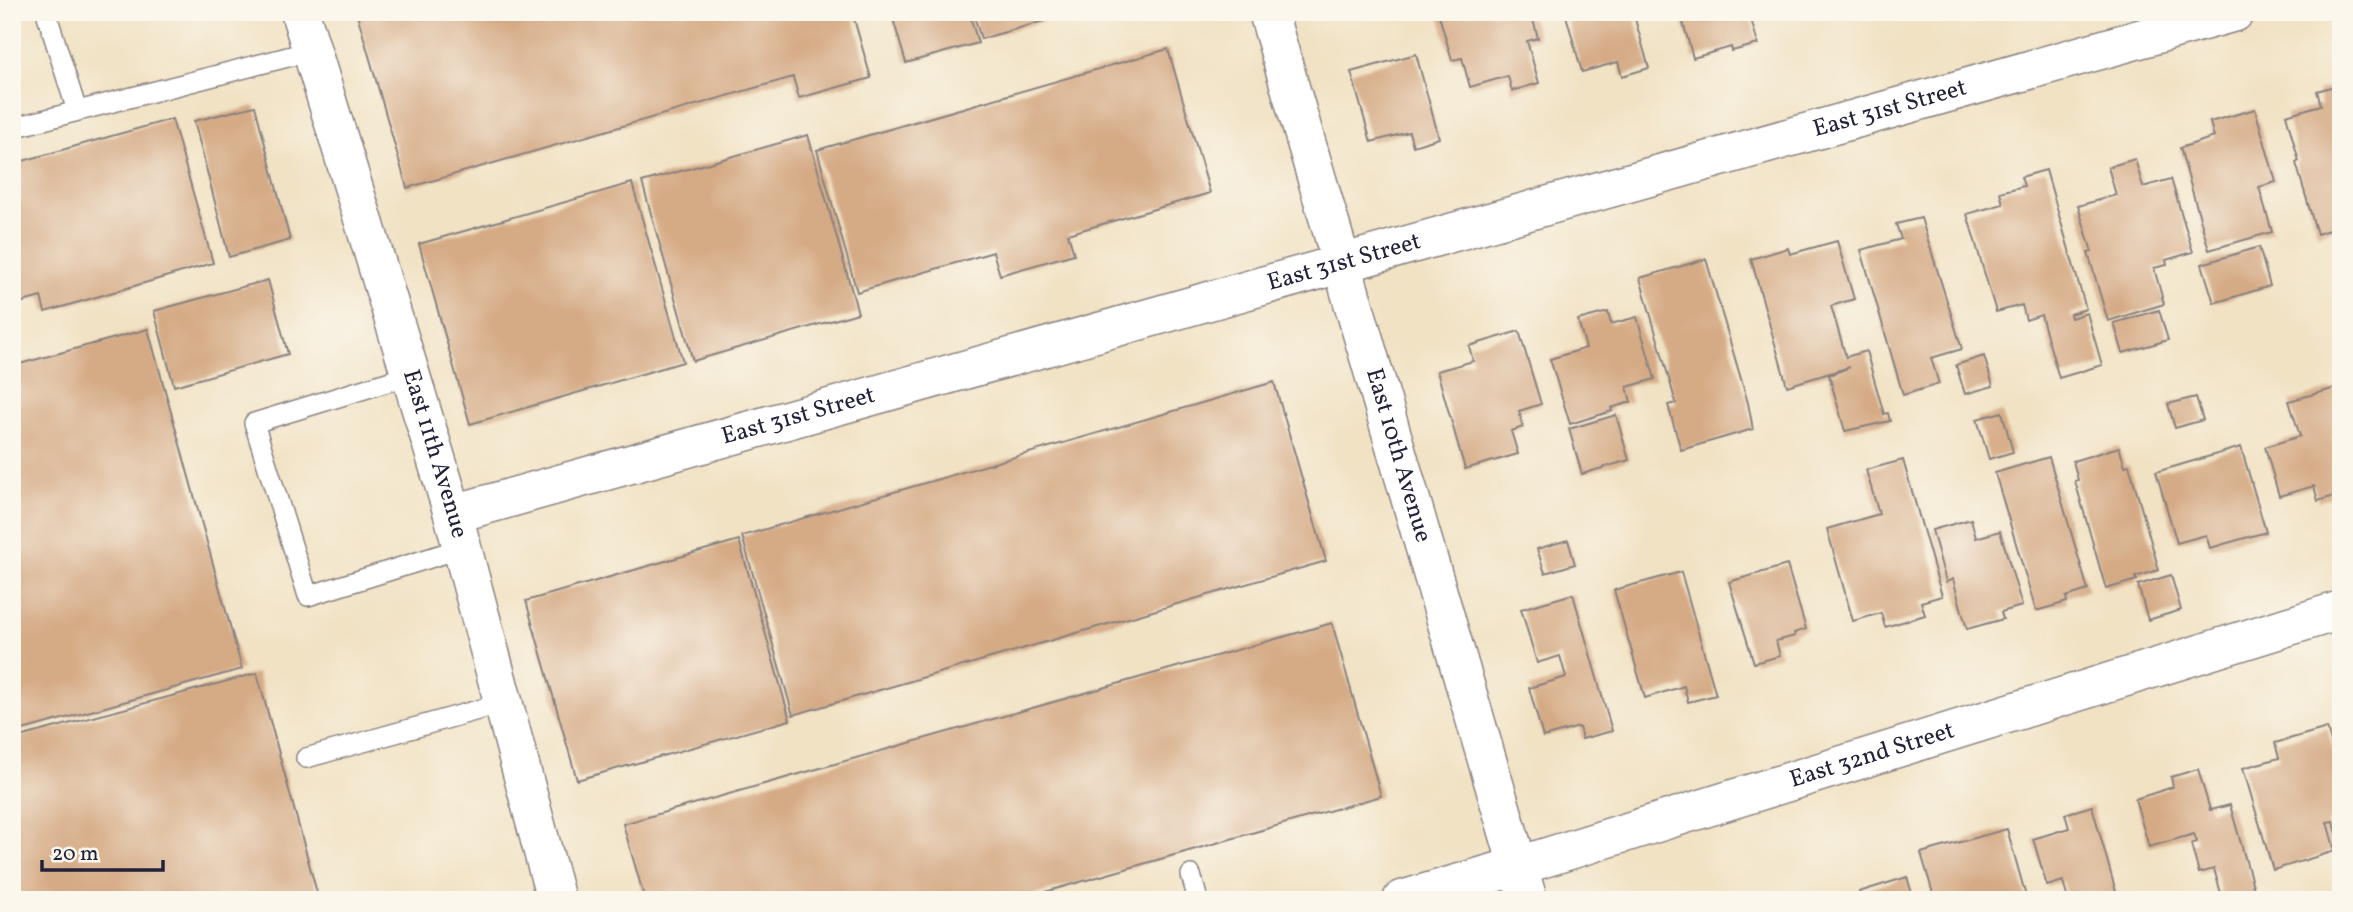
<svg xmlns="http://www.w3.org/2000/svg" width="2353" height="912" font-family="Vollkorn,serif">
	<rect width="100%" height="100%" fill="#fbf7ec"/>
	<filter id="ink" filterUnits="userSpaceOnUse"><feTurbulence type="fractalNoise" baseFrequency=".0143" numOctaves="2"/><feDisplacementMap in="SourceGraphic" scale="14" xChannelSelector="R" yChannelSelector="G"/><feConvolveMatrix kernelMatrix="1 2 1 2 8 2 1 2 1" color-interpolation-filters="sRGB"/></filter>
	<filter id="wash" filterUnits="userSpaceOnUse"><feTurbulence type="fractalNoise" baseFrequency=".00686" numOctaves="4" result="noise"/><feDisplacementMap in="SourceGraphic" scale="28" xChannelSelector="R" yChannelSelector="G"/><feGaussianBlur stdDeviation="1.57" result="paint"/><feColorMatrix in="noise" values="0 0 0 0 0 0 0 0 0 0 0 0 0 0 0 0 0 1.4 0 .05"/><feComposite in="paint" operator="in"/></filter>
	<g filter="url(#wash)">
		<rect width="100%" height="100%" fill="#f1e2c4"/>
		<g id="blocks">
			<path fill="#d5ab86" d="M363,12H852L871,78L799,98L793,77L407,188L357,14Z
				M891,12H969L978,43L906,63Z
				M973,12H1072V13L981,39Z
				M1438,12H1531L1538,38L1527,41L1539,83L1512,91L1508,76L1470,87L1462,58L1452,60Z
				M1565,12H1633L1649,68L1622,76L1618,62L1582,72Z
				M1680,12H1749L1758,44L1732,51L1731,47L1693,58Z
				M1168,49L1210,193L1068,234L1074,254L1000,275L993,252L857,292L817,150Z
				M1416,54L1439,138L1413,146L1409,132L1371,142L1351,72Z
				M2341,84V203L2337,204L2341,226L2317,234L2296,163L2299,161L2286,115L2321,105L2317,91Z
				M255,106L290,240L229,257L194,121Z
				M2255,109L2276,182L2259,187L2272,232L2209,250L2180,148L2214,137L2210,122Z
				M172,119L213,263L45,312L41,297L12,305V164Z
				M808,135L858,313L693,361L642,182Z
				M2135,159L2143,187L2171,179L2193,252L2166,260L2167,265L2154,268L2164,304L2108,321L2088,253L2092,252L2078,206L2116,195L2108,167Z
				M2046,170L2086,309L2070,314L2071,318L2087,313L2102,365L2059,378L2041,315L2026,320L2022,305L1996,312L1967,214L2003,204L2000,192L2024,186L2021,177Z
				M632,183L683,362L470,424L419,244Z
				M1921,218L1962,349L1931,358L1939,384L1903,395L1861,250L1901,239L1896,224Z
				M1837,241L1854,299L1831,306L1846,357L1866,351L1884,414L1888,413L1890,421L1845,431L1829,375L1850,367L1787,386L1751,259L1788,248L1790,254Z
				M2259,247L2270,286L2214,303L2202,264Z
				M1706,259L1748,403L1753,429L1681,450L1668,405L1676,403L1640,278Z
				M268,280L288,354L174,386L154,311Z
				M2159,310L2168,340L2123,353L2114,323Z
				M1608,312L1611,324L1637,317L1655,379L1627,387L1631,402L1611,408L1612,411L1570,424L1550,359L1586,348L1578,320Z
				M148,329L242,669L12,733V366Z
				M1519,331L1541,404L1519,411L1523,427L1511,431L1518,454L1465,469L1437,371L1473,361L1469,346Z
				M1984,356L1993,386L1965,394L1956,365Z
				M1274,382L1326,561L793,715L742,536Z
				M2336,388L2341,404V435L2332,438L2341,470V494L2318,501L2314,486L2279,496L2265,447L2300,436L2289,401Z
				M2196,397L2203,420L2175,428L2168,404Z
				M2002,412L2013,452L1989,459L1977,419Z
				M1616,415L1629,460L1582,474L1569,429Z
				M2119,447L2125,466L2129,465L2159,570L2135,577L2137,580L2106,589L2075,481L2078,480L2073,461Z
				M2241,447L2266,532L2210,548L2206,535L2177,543L2156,472Z
				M2049,457L2088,590L2066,597L2067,602L2036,611L1995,473Z
				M1903,460L1942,596L1921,602L1925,615L1885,627L1881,613L1853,621L1827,529L1879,514L1866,470Z
				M1971,519L1976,538L2000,531L2022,606L2001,612L2003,619L1967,629L1953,579L1946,582L1932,530Z
				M739,540L790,720L577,780L526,601Z
				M1568,540L1575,564L1545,573L1537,549Z
				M1787,565L1806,629L1794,633L1795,636L1776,641L1780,656L1754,663L1729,582Z
				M1681,572L1716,695L1688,702L1684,686L1645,698L1614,590Z
				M2171,575L2181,610L2148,620L2138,585Z
				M1573,594L1612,731L1582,739L1579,727L1543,737L1529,688L1566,677L1560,656L1537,663L1521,609Z
				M1332,623L1381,796L1017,900H645L623,824Z
				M257,673L319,900H13L12,739Z
				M2327,728L2341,776V845L2333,821L2327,822L2335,851L2273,870L2243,768L2279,758L2275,743Z
				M2198,769L2210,810L2230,805L2257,900H2223L2214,869L2199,873L2191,844L2197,842L2194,834L2149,847L2135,799L2173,787L2171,777Z
				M2092,806L2116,892L2091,900H2068L2063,881L2047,886L2033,839L2069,828L2065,814Z
				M2007,829L2027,900H1935L1921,853Z
				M1907,877L1914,900H1861L1859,892Z"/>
		</g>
	</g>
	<g filter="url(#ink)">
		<use href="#blocks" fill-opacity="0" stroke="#8a8280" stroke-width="2"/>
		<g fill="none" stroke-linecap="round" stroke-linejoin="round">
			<defs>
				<path id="lane" d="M46,12L77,111
					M12,128L311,51
					M410,375L254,423L308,596L462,548
					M306,758L503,703
					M1191,875L1198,900"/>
				<g id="street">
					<path id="s1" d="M300,12L453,514L556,900"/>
					<path id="s2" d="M453,514L2235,12"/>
					<path d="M1402,900L1518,866"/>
				</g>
				<g id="secondary">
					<path id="s3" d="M1268,12L1528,900"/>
					<path id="s4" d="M1518,866L2341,610"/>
				</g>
			</defs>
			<use href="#lane" stroke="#8a8280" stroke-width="22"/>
			<use href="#street" stroke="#8a8280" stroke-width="41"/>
			<use href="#secondary" stroke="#8a8280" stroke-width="41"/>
			<use href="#lane" stroke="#fff" stroke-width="19"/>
			<use href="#street" stroke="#fff" stroke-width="38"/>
			<use href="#secondary" stroke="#fff" stroke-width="38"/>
		</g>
	</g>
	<g text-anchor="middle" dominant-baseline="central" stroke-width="6" stroke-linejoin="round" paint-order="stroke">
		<g font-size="24" fill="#22223b" stroke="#fbf7ec">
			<text stroke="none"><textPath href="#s2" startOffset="1493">East 31st Street</textPath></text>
			<text stroke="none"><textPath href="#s2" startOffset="926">East 31st Street</textPath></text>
			<text stroke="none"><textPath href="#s2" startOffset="359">East 31st Street</textPath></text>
			<text stroke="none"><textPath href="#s1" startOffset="462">East 11th Avenue</textPath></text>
			<text stroke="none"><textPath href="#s3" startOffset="462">East 10th Avenue</textPath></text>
			<text stroke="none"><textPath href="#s4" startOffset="371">East 32nd Street</textPath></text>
		</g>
	</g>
	<rect width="2353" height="912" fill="none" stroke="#fbf7ec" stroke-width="42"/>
	<path d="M42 860v10h121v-10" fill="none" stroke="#22223b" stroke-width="3.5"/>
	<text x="52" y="860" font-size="21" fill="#22223b" stroke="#fbf7ec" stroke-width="5" paint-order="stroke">20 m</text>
</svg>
